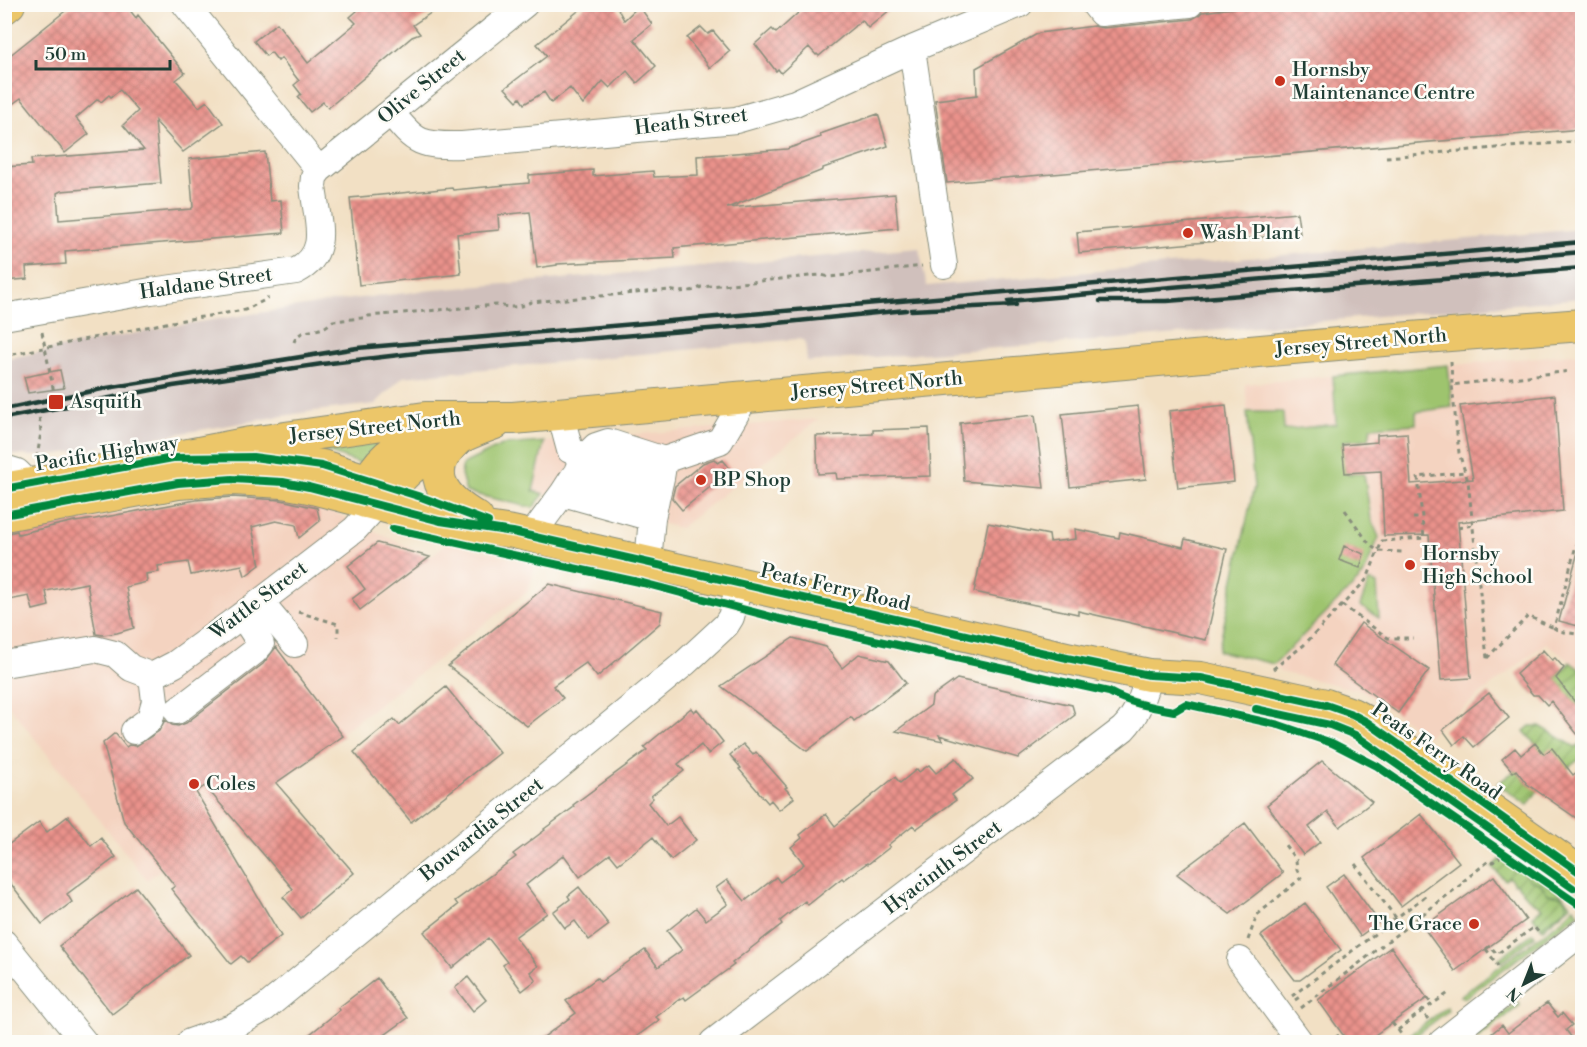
<svg xmlns="http://www.w3.org/2000/svg" width="1587" height="1047" font-family="'Libre Bodoni',serif">
	<defs>
		<pattern id="garden-furrows" width="10" height="10" patternUnits="userSpaceOnUse" patternTransform="scale(1.5)"><rect width="10" height="10" fill="#9ec46e"/><path d="M-1 1l2-2M0 10L10 0M9 11l2-2" fill="none" stroke="#80a05b"/></pattern>
		<pattern id="building-cross-hatch" width="8" height="8" patternUnits="userSpaceOnUse" patternTransform="scale(1.5)"><rect width="8" height="8" fill="#ea928b"/><path d="M0 0l8 8M0 8l8-8" fill="none" stroke="#bd7872"/></pattern>
	</defs>
	<rect width="100%" height="100%" fill="#fdfcf7"/>
	<filter id="ink" filterUnits="userSpaceOnUse"><feTurbulence type="fractalNoise" baseFrequency=".0167" numOctaves="2"/><feDisplacementMap in="SourceGraphic" scale="12" xChannelSelector="R" yChannelSelector="G"/><feConvolveMatrix kernelMatrix="1 2 1 2 8 2 1 2 1" color-interpolation-filters="sRGB"/></filter>
	<filter id="wash" filterUnits="userSpaceOnUse"><feTurbulence type="fractalNoise" baseFrequency=".008" numOctaves="4" result="noise"/><feDisplacementMap in="SourceGraphic" scale="24" xChannelSelector="R" yChannelSelector="G"/><feGaussianBlur stdDeviation="1.35" result="paint"/><feColorMatrix in="noise" values="0 0 0 0 0 0 0 0 0 0 0 0 0 0 0 0 0 1.4 0 .05"/><feComposite in="paint" operator="in"/></filter>
	<g filter="url(#wash)">
		<rect width="100%" height="100%" fill="#f2e0c4"/>
		<path fill="#f4d3c0" d="M1582,353V671L1546,643L1428,736L1363,691L1280,672L1274,664L1218,651L1254,487L1245,384Z
			M819,419L680,528L533,491L544,442Z
			M210,499L316,504L430,557L448,542L536,565L528,591L147,880L5,701V534L55,522L97,518Z"/>
		<path fill="#d0c0bc" d="M1582,229V298L1121,339L807,362L805,341L798,339L403,377L375,404L307,412L58,454L33,456L5,454L4,359L172,326L351,299L433,290L919,248L927,286Z"/>
		<path fill="#9ec46e" stroke="#5e8051" stroke-width="1.5" d="M1448,365L1452,407L1416,412V424L1371,427L1369,439L1343,441L1346,474H1364L1371,519L1379,537L1363,576L1274,664L1218,651L1254,487L1247,412H1283L1284,430L1336,424L1333,376Z
			M405,432L361,464L311,446Z
			M544,442L533,491L544,494L533,508L466,492L461,474L463,464L502,445Z
			M1369,581L1377,584L1379,618L1360,606Z
			M1522,866L1565,897L1571,905L1543,929L1541,927L1567,907L1545,892L1543,887L1529,881Z
			M1574,907L1579,913L1465,998L1460,996L1563,919Z
			M1533,933L1535,936L1501,962L1498,959Z
			M1518,1002L1520,1005L1478,1038L1475,1034Z
			M1447,1007L1448,1011L1407,1042H1400Z"/>
		<path fill="url(#garden-furrows)" stroke="#5e8051" stroke-width="1.5" d="M1570,662L1582,671V703L1578,706L1569,695L1564,698L1549,684Z
			M1530,726H1540L1575,747L1582,744V757L1536,793L1528,805L1497,784L1516,770L1528,784L1544,754L1524,731Z
			M1506,855L1522,866L1529,880L1541,884L1548,894L1562,896L1566,900L1567,907L1541,927L1533,916L1542,908L1528,898L1516,883L1514,884L1509,877L1505,880L1492,867Z"/>
		<g id="blocks">
			<path fill="url(#building-cross-hatch)" d="M74,4H125L136,18L138,15L185,73L176,80L199,107L207,101L223,123L183,152L155,121L161,183L61,191L57,193L59,220L191,209L193,207L189,159L265,152L270,201L281,200L284,233L65,251L66,264L26,267L27,279L4,281V167L32,165L31,159L144,150L123,125L138,111L120,90L111,97L109,95L101,102L98,99L76,118L89,134L65,153L21,98L11,105L4,97V60Z
				M352,4H444L413,25L420,34L412,37L328,108L323,102L310,112L298,97L301,94L294,85L299,81L281,58L278,61L271,52L266,56L254,41L277,23L308,63L356,23L350,17L357,11Z
				M587,4H615L624,20L639,6L652,24L634,39L656,66L637,83L627,71L610,88L603,81L583,105L570,88L551,103L544,92L524,104L520,98L517,101L505,88L547,56L537,44Z
				M808,4H897L868,28L862,20L819,56L817,54L816,55L809,47L781,73L778,69L776,71L755,44L772,29L776,33Z
				M1265,4H1582V129L947,183L935,100L977,95L976,68L1039,33L1094,26L1103,28L1192,19L1198,16L1202,12Z
				M701,27L708,34L713,31L730,51L710,68L687,38Z
				M878,114L888,146L823,168V170L727,208L895,194L898,228L674,248L675,258L557,264V265L537,268L530,212L498,215L499,230L457,234L461,274L359,285L350,198L452,188L453,190L529,183V175L593,170V176L653,171L654,177L698,175L697,156L787,149L821,137L820,134Z
				M1297,213L1300,234L1079,253L1077,232Z
				M60,370L64,388L28,393L24,377Z
				M1555,395L1563,511L1458,522L1471,678L1441,680L1429,535L1384,536L1381,471L1345,473L1342,445L1377,442V435L1407,433L1411,484L1473,479L1460,406Z
				M1226,405L1234,482L1178,488L1169,411Z
				M1138,406L1146,479L1070,487L1062,414Z
				M1035,415L1044,488L964,481L960,423Z
				M929,428L931,476L837,479L836,473L818,474L816,436L873,434V430Z
				M714,459L718,463L723,460L731,470L682,510L672,498L675,486L703,463Z
				M232,497L281,500L317,508L320,521L299,538L296,525L276,521L252,527L260,565L245,576L242,565L191,575L188,562L158,566L159,572L146,574L147,582L126,587L134,628L117,633L103,635L96,634L87,583L46,591L49,606L33,610L29,596L4,601V534L17,531L18,534L75,521V522L95,519L196,500Z
				M988,523L1049,535L1050,542L1076,539L1075,529L1119,538L1120,532L1183,547L1185,539L1227,549L1206,640L1078,611V614L974,592Z
				M377,543L430,557L360,610L352,599L365,589L348,566Z
				M1344,546L1364,554L1360,568L1339,560Z
				M1578,552L1582,553V627L1559,621Z
				M549,584L662,611L660,623L597,677L586,663L553,686L563,698L527,726L448,666Z
				M1361,623L1429,670L1398,713L1332,665Z
				M793,638L826,647L842,668L859,654L889,661L906,683L854,721L851,717L807,751L721,686Z
				M276,647L343,736L276,783L354,873L301,918L283,897L293,889L205,786L196,792L281,936L247,962L241,956L231,964L171,889L175,886L124,822L103,743L115,733L126,747L129,745L136,746L159,731L165,720L172,725L178,726L186,723L263,664Z
				M1543,650L1552,660L1555,658L1564,668L1556,678L1582,711V740L1551,701L1547,705L1538,695H1533L1516,674Z
				M957,679L1072,705L1075,715L1018,758L939,735L943,741L896,731L931,705L932,697Z
				M446,687L500,753L411,822L354,752L394,719L399,725Z
				M1489,693L1509,718L1474,747L1464,736L1454,745L1443,730Z
				M691,708L694,712L697,709L723,742L708,754L701,745L678,764L684,771L651,796L653,798L648,803L666,826L678,817L696,840L671,860L653,837L618,864L610,854L580,877L564,855L526,885L547,913L515,937L538,966L530,972L536,980L522,991L503,965L507,962L488,938L452,968L424,932L458,905L455,901L516,857L513,854L545,830L544,829L574,807L573,805L647,750L644,747Z
				M1535,743L1544,754L1552,748L1573,775L1582,768V822L1527,784L1516,770L1513,772L1502,759L1515,748L1521,755Z
				M743,744L753,755L756,752L787,787L785,788L794,798L779,810L771,800L768,803L739,769L741,768L730,755Z
				M956,758L973,779L952,795L956,800L916,829L913,825L888,845L890,847L868,864L867,863L844,880L842,878L808,905L805,901L780,921L782,924L732,963L734,965L686,1000L684,997L680,999L656,1017L659,1020L629,1042H537L576,1013L566,1001L597,978L600,982L645,950L658,967L682,950L667,931L696,908L706,920L728,904L716,888L727,880L745,901L776,877L780,882L804,864L791,847L802,838L800,835L826,814L835,826L895,777L900,783L917,769L919,772L929,765L936,773Z
				M1322,761L1372,802L1340,827L1328,812L1309,827L1320,842L1303,855L1267,805Z
				M1421,814L1459,862L1401,906L1364,858Z
				M68,816L91,846L101,838L116,857L67,894L72,902L42,924L4,875V848L39,822L47,832Z
				M1245,823L1283,873L1230,914L1177,874Z
				M1344,874L1379,922L1360,936L1326,887Z
				M1494,876L1526,920L1455,971L1423,927Z
				M136,887L189,955L112,1014L59,946Z
				M579,887L609,925L589,940L575,921L565,928L553,912L570,899L568,896Z
				M1305,903L1341,950L1300,980H1295L1261,936Z
				M1391,947L1427,998L1365,1042H1348L1318,1000Z
				M468,977L486,1000L473,1011L455,988Z
				M377,978L408,1018L375,1042H300L340,1010L338,1008Z
				M1547,1003L1558,1017L1562,1013L1572,1025L1566,1030L1575,1042H1496L1491,1034L1502,1025L1508,1033Z"/>
		</g>
	</g>
	<g filter="url(#ink)">
		<use href="#blocks" fill-opacity="0" stroke="#888e7c" stroke-width="1.5"/>
		<g fill="none" stroke-linecap="round" stroke-linejoin="round">
			<defs>
				<path id="minor" d="M185,4L319,170
					M1094,4L1101,13L1190,4
					M912,49L944,265
					M391,112C415,144 422,146 462,145L736,120L795,103L912,49L1020,4
					M4,317L151,291L296,271C332,253 316,219 313,186L314,177L319,170L525,4
					M560,413L570,450L585,457L596,446L608,442L664,460L661,478
					M664,460L720,441L745,398
					M4,468L17,472L29,484
					M578,469L585,457L661,478L657,495
					M563,493L574,476L656,499L652,518
					M531,536L563,493L652,518L648,562
					M260,602L295,644
					M4,664L95,649L115,654L131,668L152,676
					M152,676L175,664L260,602L355,529L376,506
					M177,711L254,652L261,644L242,615
					M134,731L150,719L155,701L152,676
					M4,943L84,1042
					M1240,960L1300,1042
					M190,1042L232,1027L265,1008L685,663L726,625L731,617L740,583
					M713,1042L1123,729C1138,714 1143,695 1149,675
					M1442,1042L1582,932"/>
				<path id="major" d="M4,8L9,4
					M459,438C421,471 442,498 477,518
					M244,457L276,459L322,466L391,488
					M173,458L250,443L425,418H513L1371,341L1582,325
					M4,489L173,458L194,457
					M365,502C367,491 369,479 375,470C390,447 421,435 446,425
					M377,504C388,493 398,480 409,470C434,448 464,434 495,423
					M4,515L178,483L232,479L283,482L309,487L440,521L513,532L1067,658L1149,675L1201,678L1326,705L1352,714L1367,722L1582,874"/>
			</defs>
			<use href="#minor" stroke="#888e7c" stroke-width="28"/>
			<use href="#major" stroke="#888e7c" stroke-width="34"/>
			<path stroke="#888e7c" stroke-width="3" stroke-dasharray="4.5 4.5" stroke-linecap="butt" d="M1386,157L1582,141
				M42,332L54,393
				M294,342C299,328 314,333 325,327C327,326 332,322 333,321L362,318L368,316L497,305C509,308 520,308 531,302L670,290C679,293 694,292 701,287L820,275L830,277L922,266
				M4,356L171,322L245,310L265,300L268,297
				M1451,361L1452,385
				M37,458L41,432L39,415
				M1345,510L1370,545L1378,551L1403,552
				M1413,518H1422
				M1582,523L1554,628L1559,631L1582,635
				M1458,528L1472,525
				M1342,605L1388,638H1413
				M298,612L338,624V637
				M1487,658L1468,481L1459,453L1452,385L1570,371
				M1487,658L1528,616L1554,628
				M1273,669L1304,645L1367,579L1382,541L1424,538L1418,477L1465,472
				M1355,864L1396,918
				M1248,940L1257,915L1301,878L1297,870L1296,860L1285,845
				M1486,949L1490,946L1497,954L1534,927L1540,934
				M1486,949L1498,966
				M1292,996L1428,894
				M1427,998L1432,1004
				M1295,1000L1301,996
				M1301,1008L1462,884L1461,883L1490,860L1493,862L1505,853
				M1428,1019L1422,1011L1450,992
				M1392,1023L1398,1030L1422,1011
				M1398,1030L1403,1037
				M1329,1042L1339,1035"/>
			<use href="#minor" stroke="#fff" stroke-width="26"/>
			<use href="#major" stroke="#ecc669" stroke-width="32"/>
			<path stroke="#1f3d34" stroke-width="4.5" d="M1008,301L1582,252
				M1100,301H1167L1582,268
				M911,310L1016,305
				M4,409L107,388L357,348L1582,242
				M4,418L173,386L322,364L425,352L758,325L906,310"/>
			<defs>
				<path id="cycleway" d="M4,489L173,458L253,457L322,466L421,497L488,522
					M4,515L178,483L232,479L283,482L309,487L440,521L513,532L1067,658L1149,675L1201,678L1326,705L1352,714L1367,722L1582,874
					M393,529L643,583L780,619L1109,692C1129,703 1151,707 1174,711L1186,704L1279,725L1332,743L1377,766L1582,907
					M1256,709L1330,725L1355,735L1573,888"/>
			</defs>
			<use href="#cycleway" stroke="#fdfcf7" stroke-width="11"/>
			<use href="#cycleway" stroke="#00873e" stroke-width="8"/>
		</g>
	</g>
	<g fill="#c8321e" stroke="#fdfcf7" stroke-width="2">
		<circle cx="1280" cy="81" r="6"/>
		<circle cx="1188" cy="233" r="6"/>
		<rect x="48" y="394" width="16" height="16" rx="3"/>
		<circle cx="701" cy="480" r="6"/>
		<circle cx="1410" cy="565" r="6"/>
		<circle cx="194" cy="784" r="6"/>
		<circle cx="1474" cy="924" r="6"/>
	</g>
	<g text-anchor="middle" dominant-baseline="central" stroke-width="5" stroke-linejoin="round" paint-order="stroke">
		<g font-size="20" fill="#1f3d34" stroke="#fdfcf7" text-anchor="start">
			<text x="1292" y="70">Hornsby<tspan x="1292" dy="23">Maintenance Centre</tspan></text>
			<text x="1200" y="233">Wash Plant</text>
			<text x="70" y="402">Asquith</text>
			<text x="713" y="480">BP Shop</text>
			<text x="1422" y="554">Hornsby<tspan x="1422" dy="23">High School</tspan></text>
			<text x="206" y="784">Coles</text>
			<text x="1462" y="924" text-anchor="end">The Grace</text>
		</g>
		<g font-size="20" fill="#1f3d34" stroke="#fdfcf7">
			<text transform="translate(422 87) rotate(-39)">Olive Street</text>
			<text transform="translate(691 122) rotate(-7)">Heath Street</text>
			<text transform="translate(206 284) rotate(-8)">Haldane Street</text>
			<text transform="translate(1361 343) rotate(-5)">Jersey Street North</text>
			<text transform="translate(877 386) rotate(-5)">Jersey Street North</text>
			<text transform="translate(375 428) rotate(-6)">Jersey Street North</text>
			<text transform="translate(107 454) rotate(-9)">Pacific Highway</text>
			<text transform="translate(835 588) rotate(13)">Peats Ferry Road</text>
			<text transform="translate(259 601) rotate(-37)">Wattle Street</text>
			<text transform="translate(1436 752) rotate(35)">Peats Ferry Road</text>
			<text transform="translate(482 830) rotate(-39)">Bouvardia Street</text>
			<text transform="translate(943 868) rotate(-37)">Hyacinth Street</text>
		</g>
	</g>
	<rect width="1587" height="1047" fill="none" stroke="#fdfcf7" stroke-width="24"/>
	<g transform="translate(1524 984) rotate(222)" stroke="#fdfcf7" stroke-width="4.5" paint-order="stroke">
	<path d="M0-4.5L10 22L0 15L-10 22Z" fill="#1f3d34"/>
	<text y="-9" font-size="16" font-weight="bold" text-anchor="middle" fill="#1f3d34">N</text>
	</g>
	<path d="M36 60v9h134v-9" fill="none" stroke="#1f3d34" stroke-width="3"/>
	<text x="45" y="60" font-size="18" fill="#1f3d34" stroke="#fdfcf7" stroke-width="4.5" paint-order="stroke">50 m</text>
</svg>
